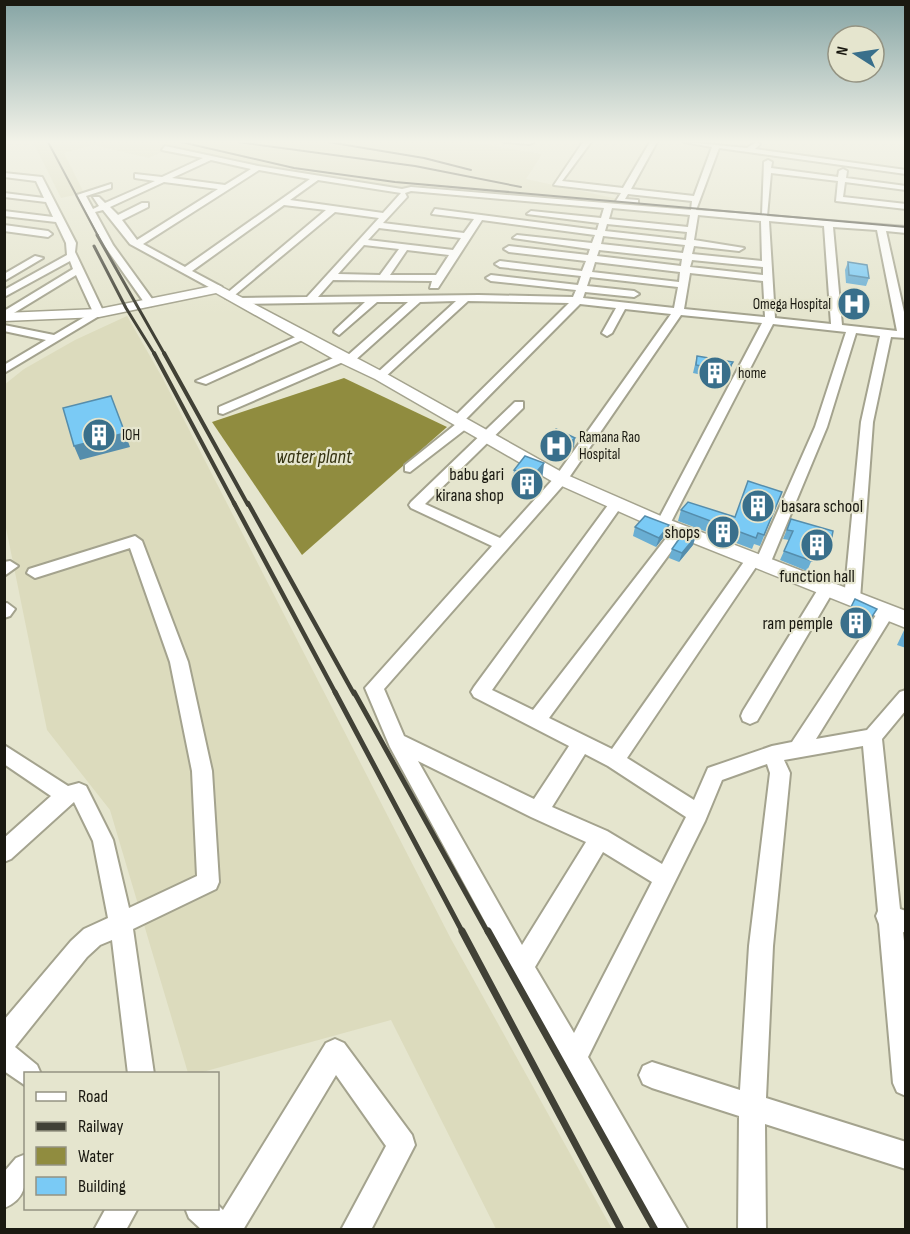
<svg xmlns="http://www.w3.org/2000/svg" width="910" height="1234" font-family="'Sofia Sans Condensed',sans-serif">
	<rect width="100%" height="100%" fill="#e5e5ce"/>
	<path fill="#dcdbbd" d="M33,142H469L542,154L526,179L618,199V201L851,223L595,204L412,187L405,193L316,181L165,150L149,158L93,145L64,153L84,193L61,198Z
		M127,316L162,377L451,939L612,1229H496L391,1020L199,1073H188L110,810L47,730L5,523L4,385L24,369L75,340Z"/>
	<path fill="#908c3f" d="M344,378L447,427L302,555L212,422Z"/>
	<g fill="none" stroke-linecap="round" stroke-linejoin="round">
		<defs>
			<path id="minor" d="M504,142H534L530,144Z
				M583,142H591L562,181L623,188L650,142H657L631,189L694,196L712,147L684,142L747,148L756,142L760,144L755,149L906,170V174L719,148L696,210L762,215L764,162L768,160L772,162L771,168L838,177L839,171L843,169L847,171L846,178L906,186V190L845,182L843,197L906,204V209L836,201L838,181L771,173L767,216L906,227V233L886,231L906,321V338L891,337L873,422L860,599L852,605L844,599L861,422L880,336L856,333L827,427L770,564L762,569L756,567L627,758L694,800L708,768L772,746L792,742L880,609L886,607L894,613L816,739L867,730L900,692L906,690V710L882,739L900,909L906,911V933L903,932L906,959V1096L897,1092L893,1083L879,924L876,916L878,911L863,746L784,760L790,773L773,946L766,1098L906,1142V1169L765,1124L766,1230H738L739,1116L652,1088L643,1084L639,1075L643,1066L652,1062L740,1090L749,946L770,773L767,764L722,780L705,821L588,1057L688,1230H658L514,975L390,747L365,688L492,546L411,508L409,505L411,502L515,402H523V408L425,504L500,538L556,476L671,314L625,309L612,333L607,336L602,333L616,308L580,304L464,421L469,425L467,428L410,472L405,471V465L456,424L451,421L453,418L569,303L468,301L384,378H376V374L456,301L420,302L352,363L343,362L223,414L219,413V407L338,356H347L408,302H377L339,335L334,332L335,330L365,302L239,304L234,301L239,298L307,297L379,218L335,212L230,299L226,298V294L326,210L284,205L192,271L222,287V291L218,292L130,244L103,210L95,212L113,245L155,303L150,306L146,305L104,245L77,195L111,184V188L86,196L93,209L99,206L93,197H99L105,203L155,181L135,178V174L162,177L203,158L162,150L165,146L258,166L402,189L411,187L691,210L692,201L628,194L625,199L638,200V204L616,201L621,193L554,185ZM211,160L251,169L225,185L172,178ZM259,170L310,179L185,267L143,244ZM318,180L401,193L383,213L290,200ZM164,182L218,189L137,240L122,220L148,207V203H142L118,215L110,207ZM411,191L604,208L601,218L531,211L527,214L599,223L597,230L435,209L432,214L474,219L464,233L383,223L407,197L405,193ZM612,208L690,215L688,227L609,219ZM698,215L761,221L762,261L692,254L694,246L739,251L744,248L694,240ZM482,220L595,235L592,243L517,235L513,238L590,249L588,255L509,246L504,249L509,252L586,261L582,271L500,261L495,264L500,267L581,276L578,285L491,275L486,278L491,281L576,290L573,297L479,295L318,297L333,280L432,281L430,288H438ZM769,221L824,226L831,324L775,318ZM607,224L687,232L686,240L605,231ZM833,227L877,230L897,331L842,325ZM379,228L461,238L453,250L368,240ZM603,236L685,245L683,253L601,244ZM364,245L399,249L380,275L338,274ZM407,250L449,255L436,275H390ZM599,250L682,259L681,266L597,256ZM692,260L763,267V275L690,267ZM595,262L680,272L679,282L592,272ZM690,273L763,281L765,317L684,309ZM590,277L678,287L674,308L583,298L585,292L634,297L639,294L634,291L587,286ZM681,315L762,323L656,524L663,529L670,524L773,324L846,332L815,427L758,556H748L612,749L549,718L684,534L686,531L684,528H674L533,710L492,690L623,504L621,501H611L474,687L471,692L474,697L569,746L534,799L404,736L384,689L566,482ZM585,754L608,766L686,817L662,864L607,831L552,807ZM418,761L531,817L586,842L522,945ZM603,852L652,882L574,1033L535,967Z
				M4,173L42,177L76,243L75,252L104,313L4,373V365L46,340L4,331V325L54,335L93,312L76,275L4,319V311L73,269L70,261L4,297V290L67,255L66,243L56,222L4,216V211L53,217L46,202L4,197V193L44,198L36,181L4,177Z
				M4,225L48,231L52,234L48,237L4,231Z
				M35,256L43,258L4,281V274Z
				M300,335L309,337L206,384L196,381Z
				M135,536L142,541L188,662L212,771L219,882L216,889L133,929L154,1074H128L112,940L100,945L87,957L15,1047L37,1065L41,1074H26V1086L4,1071V1020L71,941L84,929L108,918L93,841L74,802L11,859L4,862V838L51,796L4,764V745L68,786L79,783L86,786L113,840L129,908L197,876L192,771L170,662L130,548L35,578L27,573L29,569Z
				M10,561L18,566L4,576V562Z
				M826,584L834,590L757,721L750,724L743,721L741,716L743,711L820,586Z
				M7,603L15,609L10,616L4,618V604Z
				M335,1039L344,1043L412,1135L415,1145L371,1230H341L386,1146L336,1075L243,1230H202L189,1218L185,1208H218V1205L223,1210L326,1043Z
				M26,1154C26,1178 29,1198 4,1208V1172L16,1158Z
				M106,1208H138L126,1230H94Z"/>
			<path id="major" d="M218,285L385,373L567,475L670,520L906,611V628L656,528L555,483L375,379L337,361L216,293L99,317L4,321V313L99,309Z"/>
		</defs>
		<use href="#minor" stroke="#a4a38e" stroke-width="4"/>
		<use href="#major" stroke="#a4a38e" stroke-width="3"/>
		<use href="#minor" fill="#fff" fill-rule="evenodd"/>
		<use href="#major" fill="#fff" fill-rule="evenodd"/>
		<path stroke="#414136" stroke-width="2" d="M48,142L98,236
			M181,142L294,168L395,182L906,227
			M238,142L415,166L521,187
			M328,142L424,158L471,170"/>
		<path stroke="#414136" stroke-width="3" d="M97,235L165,355
			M94,246L126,308L155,355"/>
		<path stroke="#414136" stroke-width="4" d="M154,353L235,505
			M164,353L248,505"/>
		<path stroke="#414136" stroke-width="4.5" d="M234,503L336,694
			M248,503L354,694"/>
		<path stroke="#414136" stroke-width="5" d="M335,692L463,933
			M354,692L488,933"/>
		<path stroke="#414136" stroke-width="7" d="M462,931L621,1230
			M488,931L655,1230"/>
	</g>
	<path fill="#69aed3" d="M848,262L869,278L866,286L846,283L845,270Z
		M697,356L733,362L730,370L724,380L693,373Z
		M545,437L574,447L564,455L544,446Z
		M525,456L542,481L531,494L512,488L514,470Z
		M782,492L760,546L754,544L752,549L678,521L681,510L735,517Z
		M791,519L831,542L827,551L817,548L807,571L780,560L789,540L783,539Z
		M635,527L666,534L656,547L633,536Z
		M693,545L679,562L669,558L672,549Z
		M855,599L877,609L859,636L840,628Z
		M906,626V648L897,645Z"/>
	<path fill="#558dac" d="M733,362L730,370L724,380L727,371Z
		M125,433L130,447L80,460L74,446Z
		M575,438L574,447L564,455L565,446Z
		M544,463L542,481L531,494L533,476Z
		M669,525L666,534L656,547L659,538Z
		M696,536L693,545L679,562L682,553Z"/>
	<path fill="#7acaf5" stroke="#558dac" stroke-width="1.5" d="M848,262L867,265L869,278L849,275Z
		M697,356L733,362L727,371L696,365Z
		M111,396L125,433L74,446L63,408Z
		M556,429L575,438L565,446L545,437Z
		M525,456L544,463L533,476L514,470Z
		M748,481L782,492L764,535L758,533L756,538L681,510L688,502L735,517Z
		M645,516L669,525L659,538L635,527Z
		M791,519L833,531L831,542L820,539L812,561L784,551L793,531L787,530Z
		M684,532L696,536L682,553L672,549Z
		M855,599L877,609L865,627L845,619Z"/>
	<linearGradient id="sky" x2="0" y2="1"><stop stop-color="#85a4a4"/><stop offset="0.45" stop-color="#f3f3e9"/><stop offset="1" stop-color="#f3f3e9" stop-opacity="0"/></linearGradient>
	<rect width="910" height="315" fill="url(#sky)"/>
	<defs>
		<symbol id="hospital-disc" viewBox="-11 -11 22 22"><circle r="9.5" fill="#396f8b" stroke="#e5e5ce"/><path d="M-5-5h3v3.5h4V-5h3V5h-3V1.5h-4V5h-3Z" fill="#fff"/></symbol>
		<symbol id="building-disc" viewBox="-11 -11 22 22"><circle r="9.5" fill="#396f8b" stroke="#e5e5ce"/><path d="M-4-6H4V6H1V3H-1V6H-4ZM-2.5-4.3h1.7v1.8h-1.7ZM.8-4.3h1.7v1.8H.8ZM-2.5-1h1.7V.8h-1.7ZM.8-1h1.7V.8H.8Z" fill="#fff"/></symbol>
	</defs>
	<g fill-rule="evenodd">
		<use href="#hospital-disc" x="835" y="285" width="38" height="38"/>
		<use href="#building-disc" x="696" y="354" width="38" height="38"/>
		<use href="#building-disc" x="80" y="416" width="38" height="38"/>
		<use href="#hospital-disc" x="537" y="427" width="38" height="38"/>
		<use href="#building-disc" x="508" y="465" width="38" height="38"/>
		<use href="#building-disc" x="739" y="487" width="38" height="38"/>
		<use href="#building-disc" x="704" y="513" width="38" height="38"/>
		<use href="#building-disc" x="798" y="526" width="38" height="38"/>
		<use href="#building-disc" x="837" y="604" width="38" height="38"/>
	</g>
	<g text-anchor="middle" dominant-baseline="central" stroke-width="4.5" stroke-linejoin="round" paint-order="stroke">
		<g font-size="15" fill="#1a1911" stroke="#e5e5ce" text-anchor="start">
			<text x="831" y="304" text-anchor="end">Omega Hospital</text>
			<text x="738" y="373">home</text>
			<text x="122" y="435">IOH</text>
			<text x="579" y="437">Ramana Rao<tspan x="579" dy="17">Hospital</tspan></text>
		</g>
		<g font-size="18" fill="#1a1911" stroke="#e5e5ce" text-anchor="end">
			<text x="504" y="474">babu gari<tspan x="504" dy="21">kirana shop</tspan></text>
			<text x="781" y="506" text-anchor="start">basara school</text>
			<text x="700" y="532">shops</text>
			<text x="817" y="576" text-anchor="middle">function hall</text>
			<text x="833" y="623">ram pemple</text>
		</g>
		<g font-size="20" font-style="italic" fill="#343210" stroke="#e5e5ce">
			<text x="314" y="457">water plant</text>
		</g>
	</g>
	<rect width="910" height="1234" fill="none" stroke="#1a1911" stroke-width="12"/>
	<rect x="24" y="1072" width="195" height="138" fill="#e5e5ce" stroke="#949382" stroke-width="1.5"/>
	<rect x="36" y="1092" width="30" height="9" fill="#ffffff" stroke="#949382" stroke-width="1.5"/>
	<text x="78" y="1102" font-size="18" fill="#1a1911">Road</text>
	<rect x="36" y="1122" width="30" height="9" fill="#414136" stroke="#949382" stroke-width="1.5"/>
	<text x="78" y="1132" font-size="18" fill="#1a1911">Railway</text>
	<rect x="36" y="1147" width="30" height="18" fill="#908c3f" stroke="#949382" stroke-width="1.5"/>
	<text x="78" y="1162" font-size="18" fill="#1a1911">Water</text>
	<rect x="36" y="1177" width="30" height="18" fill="#7acaf5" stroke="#949382" stroke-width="1.5"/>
	<text x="78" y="1192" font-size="18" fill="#1a1911">Building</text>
	<g transform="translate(856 54) rotate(282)"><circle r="28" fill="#e5e5ce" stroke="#949382" stroke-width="1.5"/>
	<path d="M0-4.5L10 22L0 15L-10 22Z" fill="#396f8b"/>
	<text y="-9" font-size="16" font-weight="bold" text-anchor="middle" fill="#1a1911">N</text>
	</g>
</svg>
